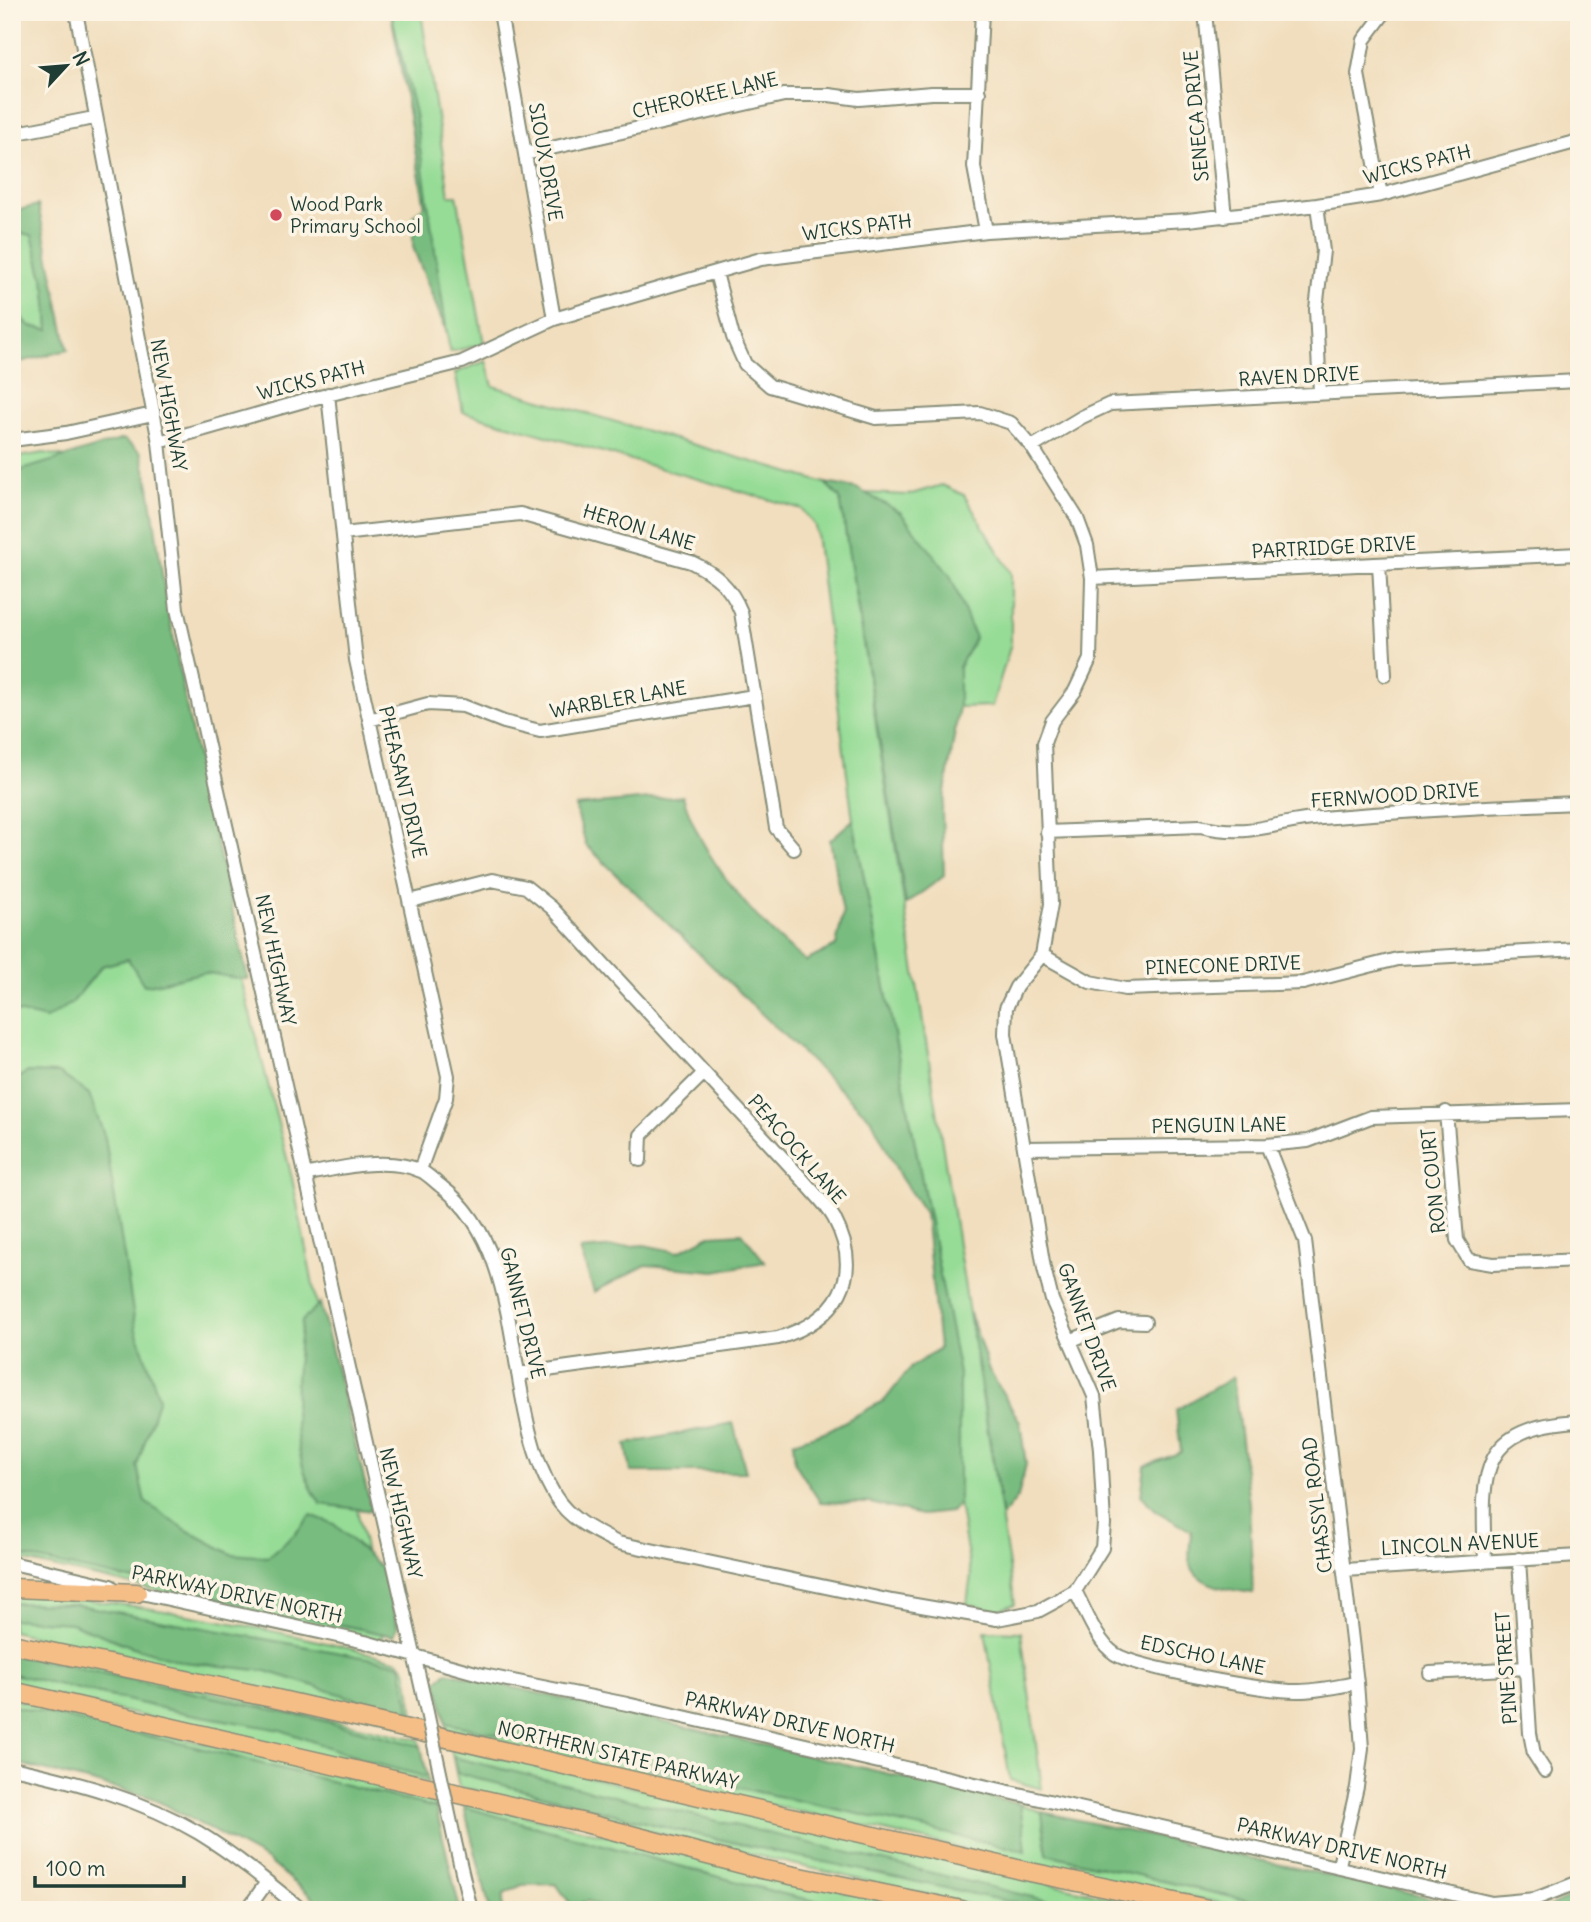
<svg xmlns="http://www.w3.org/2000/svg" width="1591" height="1922" font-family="Delius,sans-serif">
	<rect width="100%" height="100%" fill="#fcf5e5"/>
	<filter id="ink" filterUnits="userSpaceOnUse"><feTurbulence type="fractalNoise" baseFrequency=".0143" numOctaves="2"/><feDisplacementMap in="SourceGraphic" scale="14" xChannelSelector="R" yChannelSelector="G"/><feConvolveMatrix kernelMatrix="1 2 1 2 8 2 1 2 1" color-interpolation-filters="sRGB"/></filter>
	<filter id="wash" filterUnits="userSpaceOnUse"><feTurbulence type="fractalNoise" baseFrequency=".00686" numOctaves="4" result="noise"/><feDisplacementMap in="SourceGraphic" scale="28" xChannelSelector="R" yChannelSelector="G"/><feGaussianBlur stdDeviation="1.57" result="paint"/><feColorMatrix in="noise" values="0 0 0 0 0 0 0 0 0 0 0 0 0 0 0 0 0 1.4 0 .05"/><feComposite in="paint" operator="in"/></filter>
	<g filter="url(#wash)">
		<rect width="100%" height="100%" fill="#f1debe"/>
		<path fill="#96dc96" stroke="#5a8c65" stroke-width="2" d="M391,12H421L449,195H457L484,344L450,352Z
			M17,232L32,235L46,290L49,330L30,326L12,308V241Z
			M486,361L493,386L825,483L840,498L1015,1604L996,1611L967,1604L971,1575L959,1503V1374L853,820L815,526L802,509L463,412L455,373Z
			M44,453L110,465L292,1178L383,1641L12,1558V458Z
			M942,485L964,495L1011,573V644L992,706L959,707V667L975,638L901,513L865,493L908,495Z
			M12,1592C143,1603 272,1628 399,1661L406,1669L416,1726L12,1631Z
			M985,1631L1021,1632L1042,1789L1010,1780Z
			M12,1646L419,1740L428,1782L12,1686Z
			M12,1699L431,1796L436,1808L184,1744L12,1706Z
			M446,1723L1026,1851L1020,1804L1042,1812L1047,1854L1288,1910H1255L1016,1861L447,1731Z
			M450,1745L1166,1910H993L459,1787Z
			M463,1801L922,1910H859L782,1894L464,1807Z"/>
		<path fill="#78bc7f" stroke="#4c7c5a" stroke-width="2" d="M391,12L415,114L447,333L413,247V216L425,205Z
			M38,205L68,350L12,364V308L30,326L49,330L46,290L32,235L17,232L12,241V212Z
			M123,439L141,452L149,486L166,599L192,735L248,979C233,980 214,972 204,973C184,975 165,984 144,985L128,959L102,966L72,1003L46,1019L12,1011V473Z
			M825,483L856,488L901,513L951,577L975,638L959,667V707L942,810L944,876L906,904L840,498Z
			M683,796C701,857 756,924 806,961L836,946L843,913L830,840L853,820L959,1374V1503L951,1512L922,1515L870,1503L820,1502L795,1463L793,1442L827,1431L885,1400L911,1367L939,1349L925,1213L901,1178L872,1120L586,845L575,806Z
			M28,1072L59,1073L89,1094L105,1138L136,1330L159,1398L137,1466L145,1502L183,1528L231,1554L268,1557L295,1534L311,1515L334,1524L381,1567L398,1627L393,1636L12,1554V1081Z
			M742,1233L765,1262L715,1271L646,1265L594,1292L580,1250L644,1245L678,1252L710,1235Z
			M320,1303L372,1511L321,1504C285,1456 295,1376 302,1321Z
			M970,1313L989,1370L1020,1422L1026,1464L1018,1497L1002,1517Z
			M1233,1377L1249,1503L1253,1593C1233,1590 1198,1587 1191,1565C1187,1556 1191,1541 1191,1531L1158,1512L1141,1496L1145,1466L1181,1452L1176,1410Z
			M733,1423L746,1472H631L626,1444Z
			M12,1603L73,1604L401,1664L411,1716L266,1671L183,1662L130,1646L71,1623L12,1619Z
			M12,1654L312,1718L421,1746L427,1777L369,1762L281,1730L174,1711L12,1674Z
			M447,1672L1020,1804L1026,1851L446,1723L437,1681Z
			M12,1706L184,1744L436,1808L460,1910H328L267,1860L150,1797L12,1762Z
			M453,1757L1086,1910H1047L671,1829L457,1773Z
			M464,1807L782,1894L859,1910H603L588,1901L572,1906L556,1884L522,1885L504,1894L502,1910H490Z
			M1042,1812L1449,1902L1544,1909L1579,1893V1910H1288L1047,1854Z"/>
	</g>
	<g filter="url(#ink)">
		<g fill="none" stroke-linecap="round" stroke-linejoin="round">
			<defs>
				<path id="minor" d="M76,12L159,442L177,609L425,1703
					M500,12L554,319
					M982,12L974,167L986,231
					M1205,12L1225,217
					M12,134L94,118
					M525,154L784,95H829L859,99L932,93H979
					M1381,195L1358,74L1364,40L1385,12
					M1317,205L1323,251L1316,309L1320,393
					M328,394L356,660L448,1076L446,1098L420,1170
					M12,440L66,433L153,414
					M159,442L311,399L462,362L554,319L761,259L986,231L1188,220L1317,205L1381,195L1579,141
					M1032,447L1082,417L1110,404L1579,381
					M343,534L520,514L691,562C716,574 731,587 741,612L776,828L794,849
					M1379,564L1385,675
					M1092,578L1579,554
					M369,720L428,704L463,706L504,722L540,731L754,696
					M1047,832L1200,826C1253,838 1272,822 1321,818C1407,811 1493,806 1579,803
					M410,901L492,880L526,887L552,908L803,1180C813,1192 826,1204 834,1218C865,1277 837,1320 778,1338L518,1374
					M1042,955L1090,982L1125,989L1303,983L1397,959L1579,949
					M1446,1112L1457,1240L1469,1260L1493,1264L1579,1260
					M1267,1145L1305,1241L1357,1683L1362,1748L1357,1787L1339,1865
					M1024,1148L1267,1145L1308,1141L1371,1117L1579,1110
					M640,1160L641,1135L704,1073
					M305,1175C337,1168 389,1156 421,1171C428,1174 435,1182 442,1187C531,1254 500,1406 555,1496C570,1520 594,1531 618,1543L892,1601L997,1619L1038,1611L1075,1591L1102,1548L1104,1524L1100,1450L1094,1396L1052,1300L1044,1268L1005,1034L1006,1008L1016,987L1042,955L1051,904L1044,743L1052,721L1075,691L1090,659L1092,578L1087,545L1077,518L1032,447L1011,423L980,413L876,418L770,386L745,364L733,337L716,273
					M1072,1340L1119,1321L1145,1322
					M1519,1559L1530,1733L1534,1754L1545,1771
					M1485,1562C1482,1476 1475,1427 1579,1421
					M12,1563L111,1586
					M1344,1570L1579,1556
					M132,1591L365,1642L483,1675L627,1704L1492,1903L1535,1899L1579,1882
					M1075,1591C1086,1611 1096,1641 1115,1654C1137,1668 1270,1692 1299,1691C1318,1691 1338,1686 1357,1683
					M1430,1673L1525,1668
					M12,1768C77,1782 141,1799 199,1833C235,1855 269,1883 302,1910
					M455,1842L471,1910
					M247,1910L267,1882"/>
				<path id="highway" d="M12,1588L137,1593
					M12,1644L277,1699L1030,1872L1213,1910
					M12,1691L585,1823L761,1869L962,1910"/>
			</defs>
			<use href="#minor" stroke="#888e79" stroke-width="16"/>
			<use href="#highway" stroke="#888e79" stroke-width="21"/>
			<use href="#minor" stroke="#fff" stroke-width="12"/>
			<use href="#highway" stroke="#f6be87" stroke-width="18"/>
			<defs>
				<path id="minor-bridge" d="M425,1703L455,1842"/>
			</defs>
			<use href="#minor-bridge" stroke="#888e79" stroke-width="16" stroke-linecap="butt"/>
			<use href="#minor-bridge" stroke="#fff" stroke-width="12"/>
		</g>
	</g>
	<circle fill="#d1495b" stroke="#fcf5e5" stroke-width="2.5" cx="276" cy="215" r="7"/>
	<g text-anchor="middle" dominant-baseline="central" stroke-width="7" stroke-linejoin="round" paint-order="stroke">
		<g font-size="19" fill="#1f3d34" stroke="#fcf5e5">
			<text transform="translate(705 95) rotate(-13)">CHEROKEE LANE</text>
			<text transform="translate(1196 116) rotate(-95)">SENECA DRIVE</text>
			<text transform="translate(546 162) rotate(80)">SIOUX DRIVE</text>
			<text transform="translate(1417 164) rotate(-14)">WICKS PATH</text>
			<text transform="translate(857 227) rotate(-7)">WICKS PATH</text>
			<text transform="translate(1299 376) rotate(-3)">RAVEN DRIVE</text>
			<text transform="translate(311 380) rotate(-14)">WICKS PATH</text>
			<text transform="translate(169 405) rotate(80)">NEW HIGHWAY</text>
			<text transform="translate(639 527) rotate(17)">HERON LANE</text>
			<text transform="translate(1334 547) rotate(-3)">PARTRIDGE DRIVE</text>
			<text transform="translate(618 699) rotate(-10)">WARBLER LANE</text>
			<text transform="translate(403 782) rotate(77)">PHEASANT DRIVE</text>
			<text transform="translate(1395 795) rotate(-4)">FERNWOOD DRIVE</text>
			<text transform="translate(276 960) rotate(78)">NEW HIGHWAY</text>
			<text transform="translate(1223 965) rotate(-2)">PINECONE DRIVE</text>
			<text transform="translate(1219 1125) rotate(-1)">PENGUIN LANE</text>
			<text transform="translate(797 1149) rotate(49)">PEACOCK LANE</text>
			<text transform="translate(1433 1181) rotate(-96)">RON COURT</text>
			<text transform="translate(523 1313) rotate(76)">GANNET DRIVE</text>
			<text transform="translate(1087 1327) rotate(70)">GANNET DRIVE</text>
			<text transform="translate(1317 1505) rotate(-97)">CHASSYL ROAD</text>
			<text transform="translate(401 1513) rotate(77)">NEW HIGHWAY</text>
			<text transform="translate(1460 1544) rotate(-3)">LINCOLN AVENUE</text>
			<text transform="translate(237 1594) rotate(12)">PARKWAY DRIVE NORTH</text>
			<text transform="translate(1203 1655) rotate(12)">EDSCHO LANE</text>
			<text transform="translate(1506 1668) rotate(-94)">PINE STREET</text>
			<text transform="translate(790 1722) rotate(13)">PARKWAY DRIVE NORTH</text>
			<text transform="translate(618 1755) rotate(13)">NORTHERN STATE PARKWAY</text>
			<text transform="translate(1342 1848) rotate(13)">PARKWAY DRIVE NORTH</text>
		</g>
		<g font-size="19" fill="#1f3d34" stroke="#fcf5e5" text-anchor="start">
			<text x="290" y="204">Wood Park<tspan x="290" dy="22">Primary School</tspan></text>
		</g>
	</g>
	<rect width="1591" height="1922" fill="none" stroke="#fcf5e5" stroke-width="42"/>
	<g transform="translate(66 66) rotate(64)" stroke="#fcf5e5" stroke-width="5" paint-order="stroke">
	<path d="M0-5L12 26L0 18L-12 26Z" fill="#1f3d34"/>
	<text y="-10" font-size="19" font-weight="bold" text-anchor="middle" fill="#1f3d34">N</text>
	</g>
	<path d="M35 1876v10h149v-10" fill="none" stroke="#1f3d34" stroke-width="3.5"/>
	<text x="46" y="1876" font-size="21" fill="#1f3d34" stroke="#fcf5e5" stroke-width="5" paint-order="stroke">100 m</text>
</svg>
